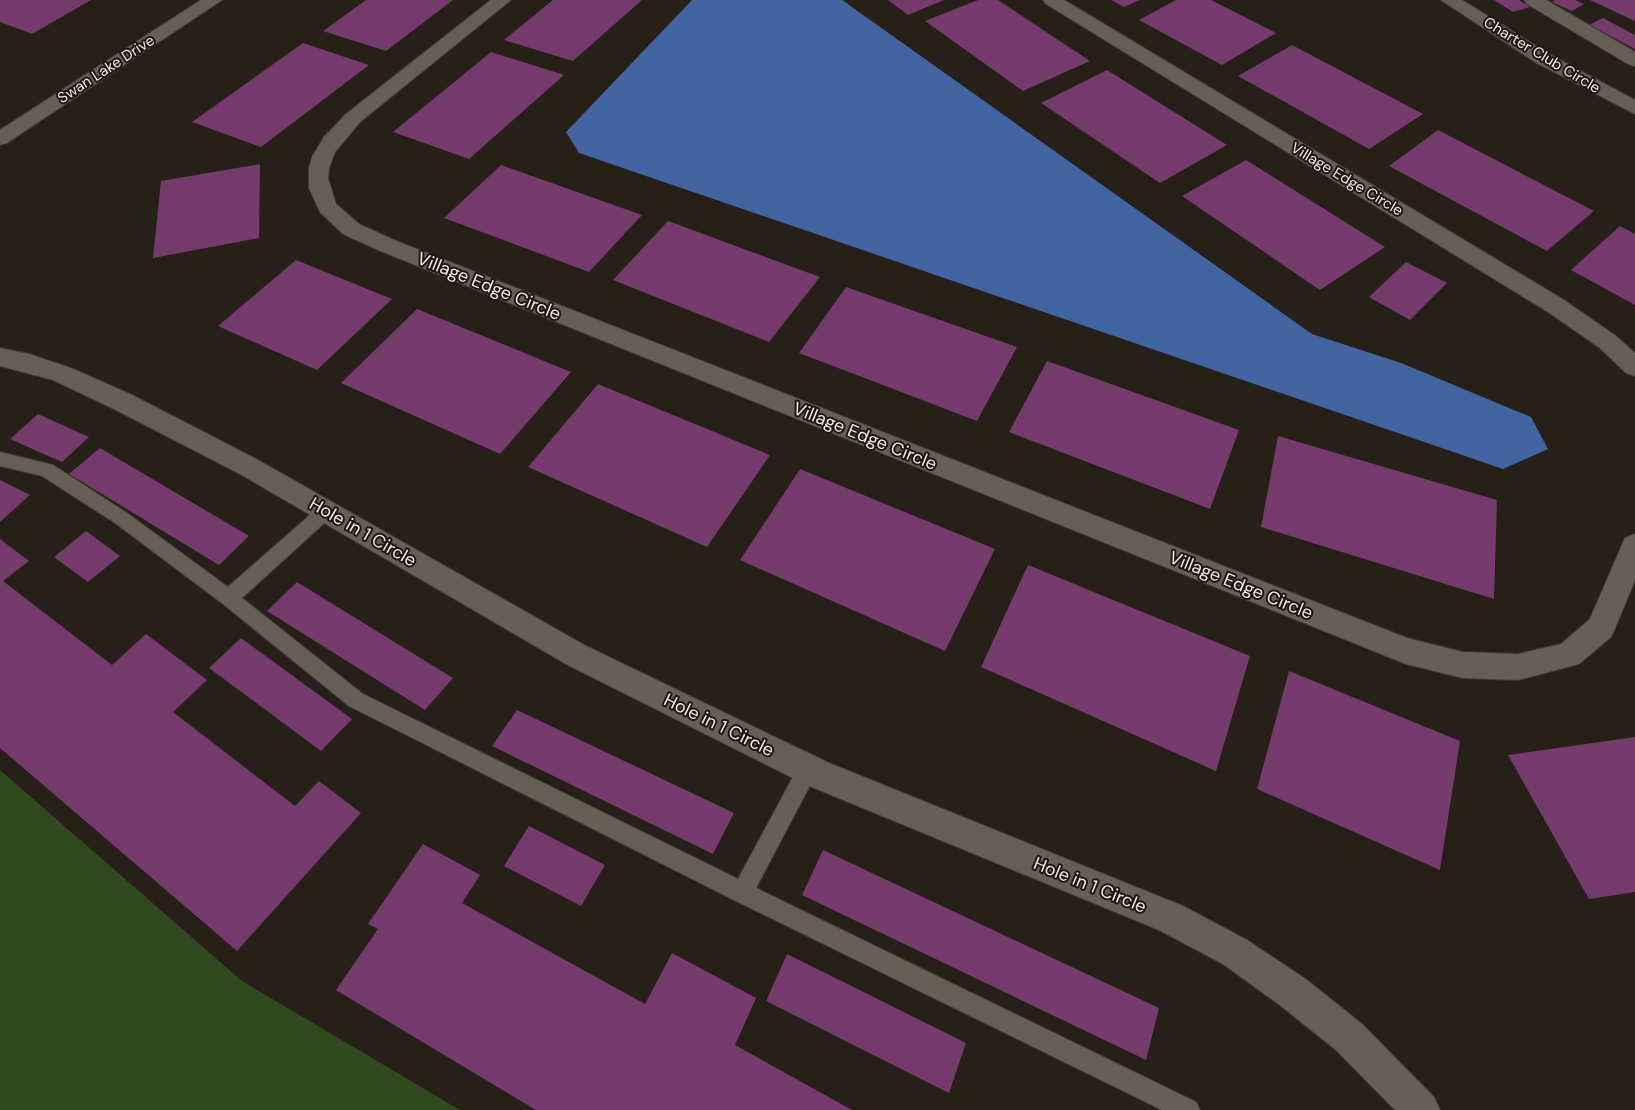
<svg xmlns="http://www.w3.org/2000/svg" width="1635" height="1110" font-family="'DM Sans',sans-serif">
	<rect width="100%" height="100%" fill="#262019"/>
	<path fill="#31491e" d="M0,770L242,981L460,1110H0Z"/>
	<path fill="#4264a1" d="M692,0H842L1312,334L1401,363L1531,417L1548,449L1503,469L579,153L566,132Z"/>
	<path fill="#743b6c" d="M0,0H91L32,34L0,22Z
		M366,0H453L386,51L323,31Z
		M553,0H642L573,61L504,40Z
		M888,0H944L908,15Z
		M978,0H998L1090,61L1023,91L925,21Z
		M1111,0H1140L1124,7Z
		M1176,0H1211L1276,33L1222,65L1139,20Z
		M1494,0H1519L1530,7L1513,12Z
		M1555,0H1575L1584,4L1572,11L1552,2Z
		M1590,0H1635V21Z
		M1603,18L1635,35V49L1589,25Z
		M303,43L369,65L261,147L192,122Z
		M1292,45L1423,114L1369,149L1238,76Z
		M491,52L564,75L469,159L393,132Z
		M1107,70L1227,145L1160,183L1041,103Z
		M1438,130L1594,211L1547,251L1389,166Z
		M1246,160L1385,247L1320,290L1182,196Z
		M260,164L259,238L153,258L161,181Z
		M501,165L642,215L589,272L444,218Z
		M668,221L820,277L769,342L613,280Z
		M1620,226L1635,234V305L1571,270Z
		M296,260L392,299L317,370L218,326Z
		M1406,262L1447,283L1410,320L1369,297Z
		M846,287L1017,347L977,421L799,353Z
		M417,309L571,372L500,454L341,383Z
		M1047,361L1239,430L1210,509L1009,432Z
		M598,384L770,455L707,547L528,467Z
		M38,414L89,437L62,462L10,439Z
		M1278,436L1497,500L1494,599L1261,527Z
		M100,448L249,536L219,565L69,474Z
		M800,469L995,549L945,651L740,560Z
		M0,480L30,495L0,522Z
		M86,531L120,556L88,582L54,557Z
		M0,539L29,561L3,581L112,665L146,634L207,680L173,712L295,806L319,781L361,813L237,951L0,748Z
		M1028,565L1250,656L1216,771L981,667Z
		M297,582L453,678L425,710L267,611Z
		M241,638L352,719L321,751L209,668Z
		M1289,671L1460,741L1440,870L1257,789Z
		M517,710L734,813L713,854L492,746Z
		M1635,737V892L1589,899L1508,755Z
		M529,826L605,865L581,906L504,866Z
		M423,844L480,875L462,903L645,1004L672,953L756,998L735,1045L852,1110H536L336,990L378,929L368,924Z
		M823,850L1159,1008L1146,1060L802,895Z
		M787,954L966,1043L949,1093L766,1001Z"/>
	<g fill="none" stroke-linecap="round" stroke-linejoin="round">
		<defs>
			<path id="service" d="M0,452L53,465L127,513L228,587L320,506L326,504L332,506L334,511L332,516L242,598L363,694L738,879L801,762L808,759L815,762L818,769L815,776L756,888L1196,1102L1200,1110H1162L734,900L349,706L223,604L115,523L42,476L0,466Z"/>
			<path id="minor" d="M201,0H222L7,143L0,145V130Z
				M491,0H511L360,122L335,152L329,168L328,178L336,204L359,224L394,240L1407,638L1463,652L1518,654L1561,644L1590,619L1625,538L1635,534V580L1615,628L1611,637L1579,664L1518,680L1463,678L1406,664L378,250L343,234L320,212L309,188V168L312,157L324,137L346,114Z
				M1043,0H1064L1564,300L1616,336L1635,353V376L1626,373L1600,348L1548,312L1046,4Z
				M1441,0H1462L1549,54L1635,100V114L1535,62Z
				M1524,0H1546L1635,52V66L1628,64L1527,4Z
				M0,348L29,354L71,368L132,395L258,460L586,646L829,763L1183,906L1247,940L1307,980L1362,1024L1434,1097L1440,1110H1395L1336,1050L1281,1006L1223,964L1159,930L807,785L566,664L240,474L114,409L53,380L0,366Z"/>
		</defs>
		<use href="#service" stroke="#403c36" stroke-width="2"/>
		<use href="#minor" stroke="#403c36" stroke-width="2"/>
		<use href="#service" fill="#665f56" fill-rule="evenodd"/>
		<use href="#minor" fill="#665f56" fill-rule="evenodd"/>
	</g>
	<g text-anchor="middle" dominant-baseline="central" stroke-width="4" stroke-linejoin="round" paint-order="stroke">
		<g font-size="15" fill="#f0ebe6" stroke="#1d170f">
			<text transform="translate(1542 55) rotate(31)">Charter Club Circle</text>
			<text transform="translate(106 69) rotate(-33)">Swan Lake Drive</text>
			<text transform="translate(1347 179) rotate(31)">Village Edge Circle</text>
		</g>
		<g font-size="18" fill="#f0ebe6" stroke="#1d170f">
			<text transform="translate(489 286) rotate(22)">Village Edge Circle</text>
			<text transform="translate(865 436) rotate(22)">Village Edge Circle</text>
			<text transform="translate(363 532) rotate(30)">Hole in 1 Circle</text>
			<text transform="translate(1241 585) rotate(22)">Village Edge Circle</text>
			<text transform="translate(719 725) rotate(26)">Hole in 1 Circle</text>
			<text transform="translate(1090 885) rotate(22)">Hole in 1 Circle</text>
		</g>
	</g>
</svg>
